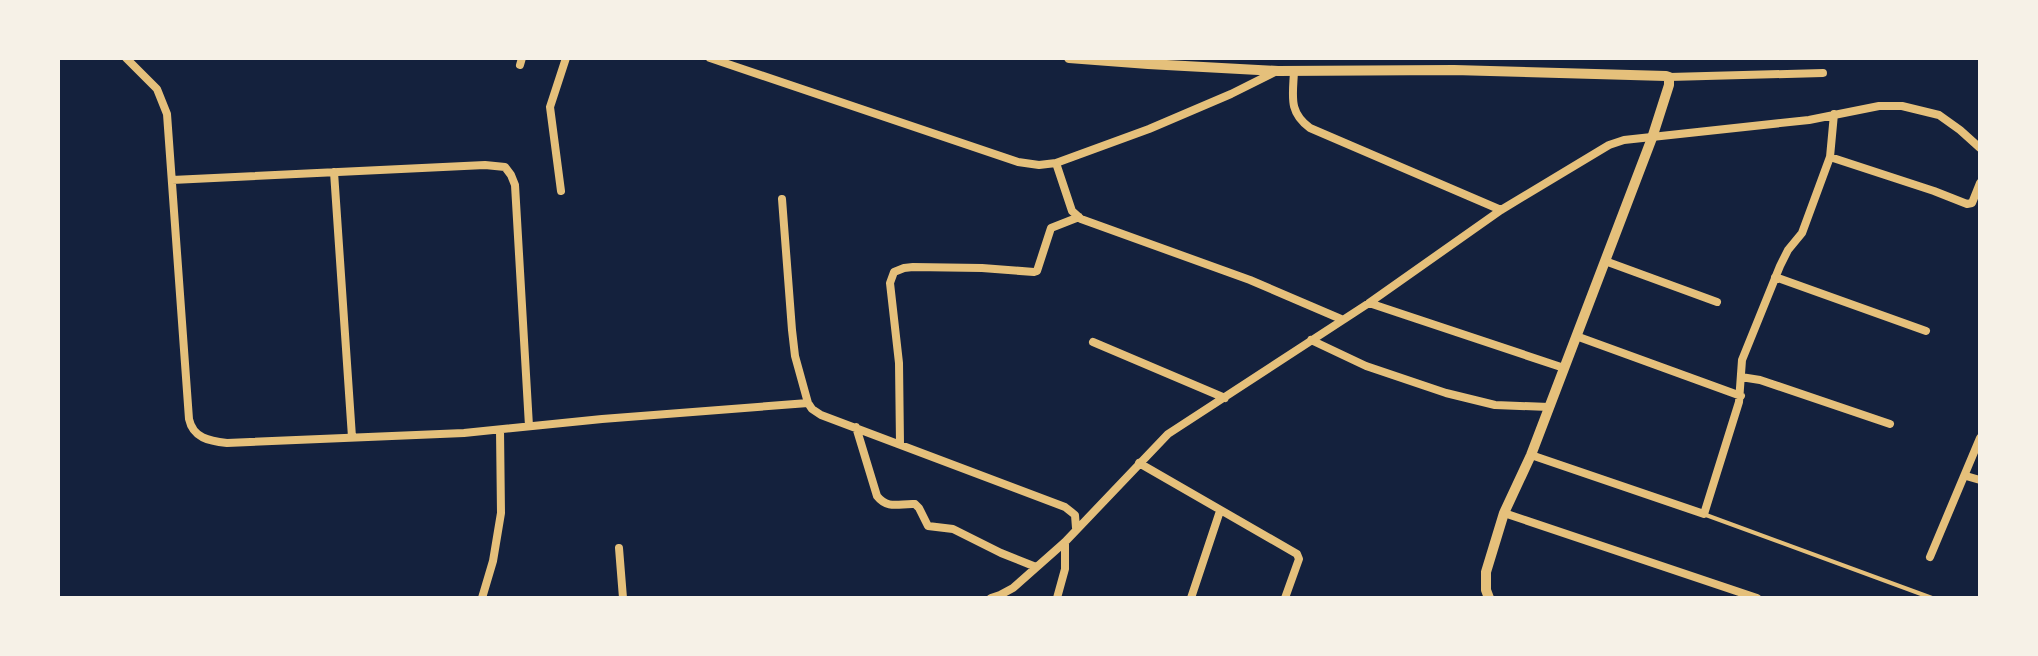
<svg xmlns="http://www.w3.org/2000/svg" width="2038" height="656" font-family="'Asap Condensed',sans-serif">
	<rect width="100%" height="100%" fill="#14213d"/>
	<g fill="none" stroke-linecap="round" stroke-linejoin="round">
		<path stroke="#e5c07b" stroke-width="4" d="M1706,515L1932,598"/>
		<path stroke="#e5c07b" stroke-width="8" d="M126,58L157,89L167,114L189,419C193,438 209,441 227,443L464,433L602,419L808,403
			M710,58L1018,162L1039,165L1056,163L1149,129L1231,94L1277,71
			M520,65L522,58
			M1294,71C1293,96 1288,112 1310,128L1501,210
			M1669,77L1823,73
			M1830,157L1934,191L1967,204L1972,203L1980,183
			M1056,163L1072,211L1081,219L1250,280L1341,319
			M334,172L352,437
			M172,180L485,165L505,167L511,175L515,185L529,426
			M561,191L550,107L566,58
			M782,199L792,330L795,356L808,403L812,409L821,415L1065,507L1075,515L1076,528
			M1605,261L1717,302
			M1775,277L1926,331
			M1369,303L1564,368
			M1576,336L1741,396
			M1311,340L1366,366L1446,393L1495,405L1549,407
			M1093,342L1225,398
			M1741,377L1760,380L1890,424
			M856,427L877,496C888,510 900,503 915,504L919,508L928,526L953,529L1001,553L1036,567
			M900,444L899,363L890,283L894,272L904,268L913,267L982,268L1034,272L1037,271L1051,228L1079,217
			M1531,455L1704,514L1739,402L1742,360L1780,266L1788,250L1802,233L1830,157L1834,114
			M1139,463L1297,554L1299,559L1285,598
			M1966,476L1980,480
			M1504,513L1757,598
			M619,548L623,598
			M1930,557L1980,438
			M482,598L493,561L501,513L500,430
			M991,598L1000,595L1013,588L1065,542L1168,434L1369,303L1501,210L1609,145L1624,140L1809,120L1879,106H1902L1939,115L1960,130L1980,148
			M1057,598L1065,569V542
			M1191,598L1220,511"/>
		<path stroke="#e5c07b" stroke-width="10" d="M1069,58L1148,64L1278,71L1454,70L1666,76L1669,77V85L1652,138L1531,455L1504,513L1486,572V590L1489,598"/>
	</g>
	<rect width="2038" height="656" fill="none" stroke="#f6f1e7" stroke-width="120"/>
</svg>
